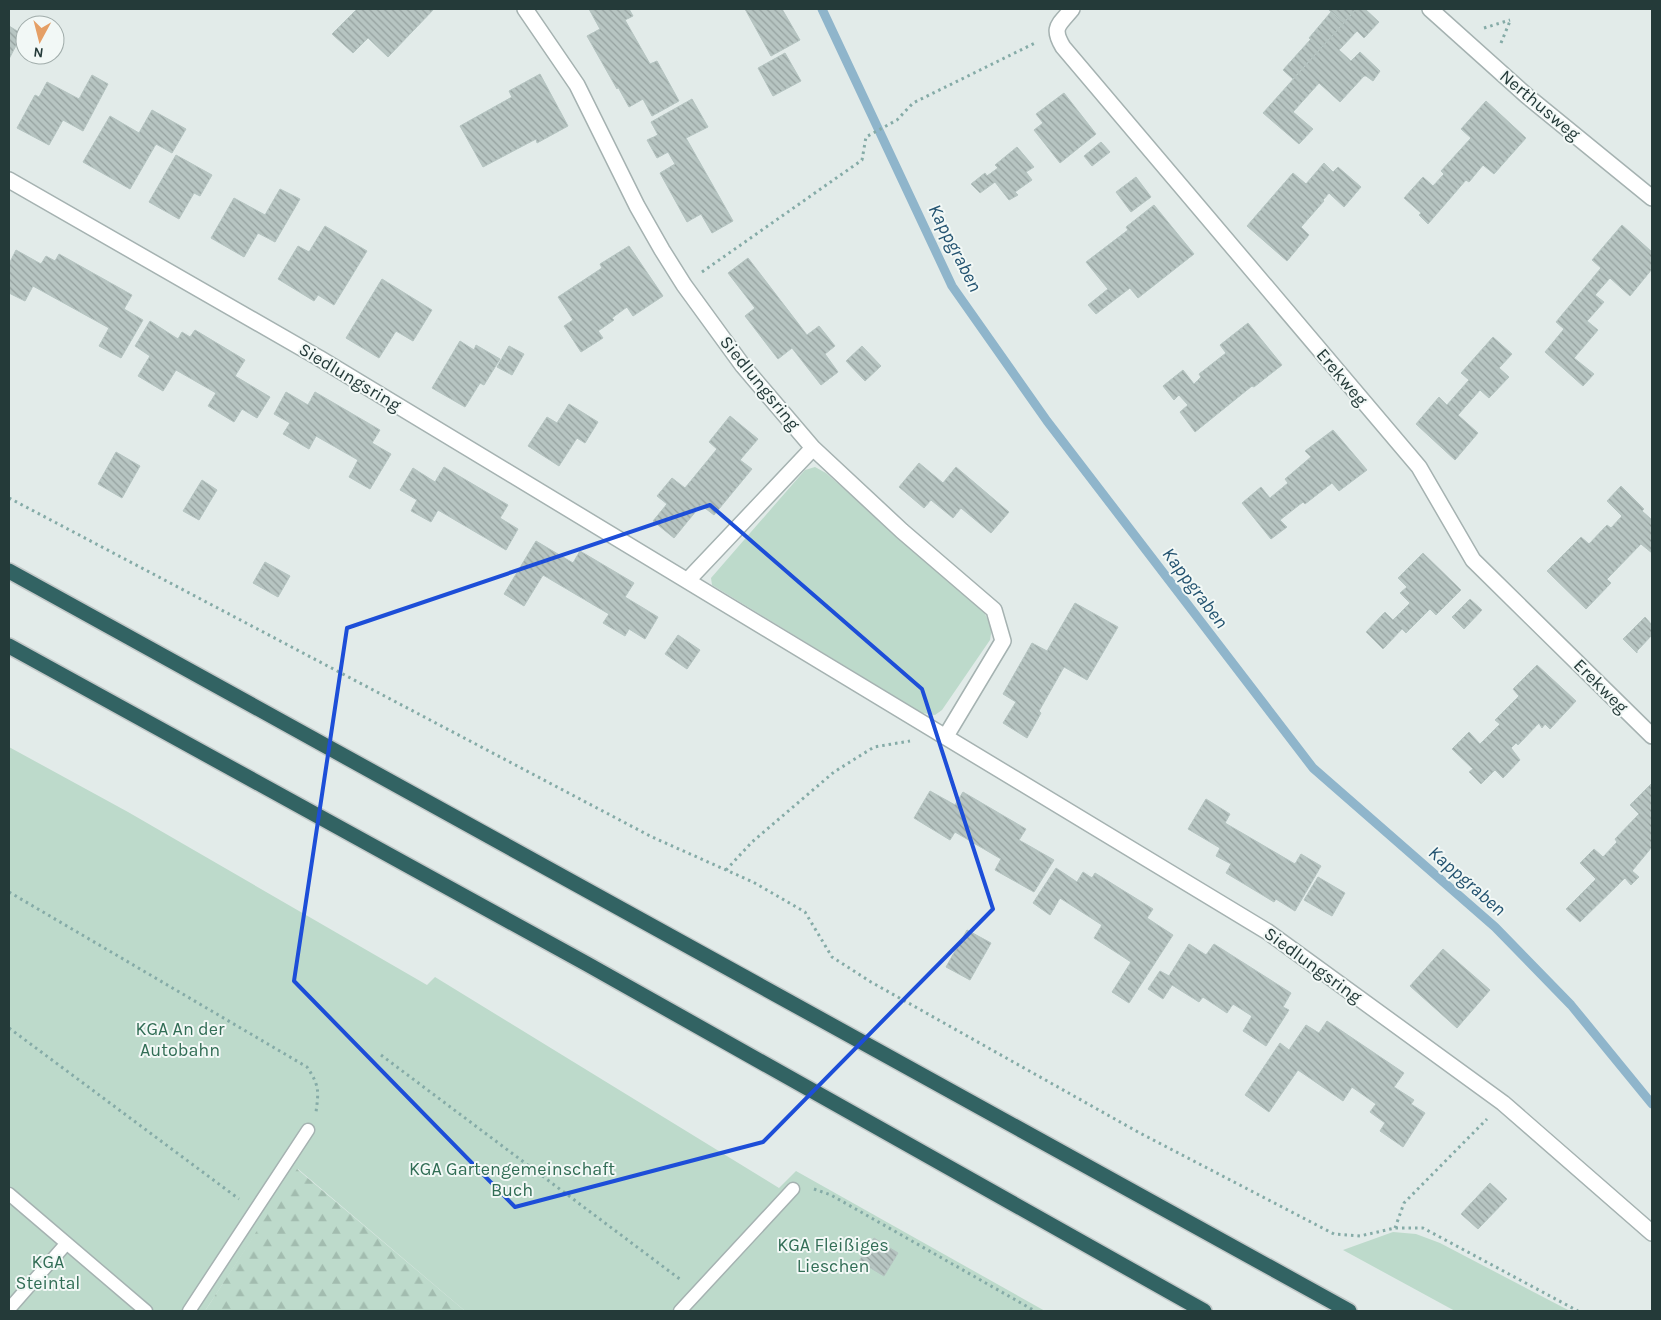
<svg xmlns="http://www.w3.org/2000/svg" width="1661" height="1320" font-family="Karla,sans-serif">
	<defs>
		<pattern id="forest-firs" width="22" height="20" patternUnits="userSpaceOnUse" patternTransform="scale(1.25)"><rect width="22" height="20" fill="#bddacb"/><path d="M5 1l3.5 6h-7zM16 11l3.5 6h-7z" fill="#a2bcaf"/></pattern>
		<pattern id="building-back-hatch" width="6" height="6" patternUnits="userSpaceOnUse" patternTransform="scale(1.25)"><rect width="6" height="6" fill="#b7c5c2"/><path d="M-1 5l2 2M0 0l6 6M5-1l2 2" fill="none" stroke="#95a19f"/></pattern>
	</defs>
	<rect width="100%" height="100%" fill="#e2ebe9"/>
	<path fill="#bddacb" d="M815,467L826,473L984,612L992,628L990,640L942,710L935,715L922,713L712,585L711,578L805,470Z
		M9,747L128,812L427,985L435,977L779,1188L796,1171L1045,1311H465L298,1169L205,1311H9Z
		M1393,1232L1416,1234L1440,1243L1570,1311H1455L1343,1250Z"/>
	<path fill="url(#forest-firs)" d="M297,1169L465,1311H205Z"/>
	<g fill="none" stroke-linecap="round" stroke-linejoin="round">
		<path stroke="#8fb5cb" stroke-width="9" d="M822,9L952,286L1047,421L1313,768L1495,927L1571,1005L1652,1104"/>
	</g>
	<path fill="url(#building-back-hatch)" stroke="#b5c4c1" d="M357,9H434L388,57L368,38L353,53L332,34Z
		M589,9H629L633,16L625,20L650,64L657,61L679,101L652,116L643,99L629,107L618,87L617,89L587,36L600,29Z
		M745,9H782L800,40L771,56Z
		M1328,9H1356L1344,23Z
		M1356,9H1365L1379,22L1364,38L1357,31L1339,50L1351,61L1360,52L1380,71L1373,81L1366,76H1364L1340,102L1319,83L1293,112L1313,129L1299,144L1263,113Z
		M1331,12L1344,23L1321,48L1309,38Z
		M9,26L22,34L9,59Z
		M1311,39L1321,48L1293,79L1283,70Z
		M785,53L801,81L773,96L758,68Z
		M540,74L568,126L537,143L536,139L483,167L460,126L512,97L509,91Z
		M92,75L108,84L83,131L63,120L49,145L17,128L35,95L39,97L47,82L79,99Z
		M1064,93L1096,134L1060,163L1034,130L1043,123L1036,114Z
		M692,99L708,127L686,138L733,221L712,233L701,214L687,222L660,173L675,164L668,152L657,158L647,140L658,135L651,122Z
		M1486,101L1526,138L1494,174L1483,165L1469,182L1466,180L1428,224L1419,215L1421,213L1404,198L1423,177L1433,186L1444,174L1441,171L1471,138L1461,129Z
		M152,110L186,129L172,153L156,144L130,189L83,162L110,116L139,133Z
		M1101,142L1110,152L1092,166L1084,156Z
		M1017,147L1034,167L1026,172L1032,180L1015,192L1018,195L1009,200L995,182L980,193L971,184L985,173L987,176L998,168L995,165Z
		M176,155L212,175L200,196L194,193L179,219L149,202Z
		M1324,163L1333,172L1338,167L1361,187L1344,207L1329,193L1323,200L1324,201L1301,227L1309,235L1287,261L1247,226L1293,173L1306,184Z
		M1136,177L1151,197L1131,212L1116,192Z
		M280,189L300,199L275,242L258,233L244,257L211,238L234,198L265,215Z
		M1154,205L1194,254L1138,298L1130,288L1096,314L1088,305L1108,289L1086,262L1128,230L1126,227Z
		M1622,225L1652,252V269L1630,296L1610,278L1595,295L1604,302L1587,321L1598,330L1574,358L1594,374L1583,386L1545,352L1564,329L1556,322L1601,268L1592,260Z
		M325,226L367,251L334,305L318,295L314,301L278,279L298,246L309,252Z
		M629,246L663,296L633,316L627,307L612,318L614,320L598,331L603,338L581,352L564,326L573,320L558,297L602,268L600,264Z
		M16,250L41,264L46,256L55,261L59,254L132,295L124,309L143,320L121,358L99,346L109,328L33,286L25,301L9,293V264Z
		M748,258L807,335L819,326L835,346L825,354L838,372L821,385L792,348L778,359L745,316L755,308L728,273Z
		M382,279L432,310L413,341L396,331L379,358L346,338Z
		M150,321L178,339L182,332L190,337L195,330L245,360L235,376L270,397L257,418L242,409L234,422L208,406L216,393L176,370L163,391L138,376L150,356L135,346Z
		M1248,323L1282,365L1254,387L1252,386L1195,432L1180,412L1188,405L1179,395L1174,400L1163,386L1183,370L1194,384L1201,377L1199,374L1226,353L1220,345Z
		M1493,337L1512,354L1499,368L1509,377L1489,398L1480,390L1458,415L1478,433L1455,460L1416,424L1439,397L1447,405L1469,380L1461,373Z
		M460,341L474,350L476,345L500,359L484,385L480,383L465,407L432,388Z
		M509,346L524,354L512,375L497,367Z
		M862,346L881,366L865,381L846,361Z
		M286,392L308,405L315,392L380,430L372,443L391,454L370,489L349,477L358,460L316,436L309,449L283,434L290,423L274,414Z
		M569,404L598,422L585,443L577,438L559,466L528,446L547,417L557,423Z
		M730,416L758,439L740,460L752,469L714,515L701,505L674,538L653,521L667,504L657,496L672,478L685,488L717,449L709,442Z
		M1333,430L1367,470L1339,491L1332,483L1305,504L1303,502L1280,520L1287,527L1271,539L1242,503L1261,487L1270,498L1288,483L1285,479L1311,457L1305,451Z
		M116,452L140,466L122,498L98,484Z
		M919,463L943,483L956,467L1009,512L991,533L961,508L953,518L931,500L924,508L899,487Z
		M444,467L508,505L500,518L518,529L506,550L438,510L431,522L411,511L417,500L400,490L413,468L435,482Z
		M202,480L217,490L199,520L183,511Z
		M1621,486L1644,509L1642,511L1652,520V553L1641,544L1607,579L1611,583L1586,609L1547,571L1581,537L1589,544L1607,525L1611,528L1622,516L1607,501Z
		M536,541L573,563L580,551L634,583L625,597L658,617L645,639L629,629L625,636L603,623L609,614L543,575L524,606L504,594Z
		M1423,553L1461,590L1436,615L1430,609L1406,633L1402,629L1383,649L1366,632L1385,612L1393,620L1410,603L1400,593L1407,587L1398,578Z
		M265,562L290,576L278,597L253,583Z
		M1470,599L1482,610L1464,629L1452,617Z
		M1075,603L1118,627L1087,680L1064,667L1039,711L1041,713L1027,738L1003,723L1016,702L1003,694L1032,643L1047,651Z
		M1645,617L1652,625V635L1637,651V653L1623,639Z
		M678,635L700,650L687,669L665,654Z
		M1537,665L1576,701L1550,729L1545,724L1542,728L1539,723L1518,745L1516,743L1511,748L1520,760L1503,778L1495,770L1481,784L1469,772L1473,769L1452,749L1469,732L1480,744L1500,724L1495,720L1519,696L1513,689Z
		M1652,783V847L1632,871L1639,877L1631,885L1625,878L1580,922L1566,909L1596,879L1580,863L1594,849L1603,857L1617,842L1615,839L1639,814L1630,805Z
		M930,791L955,805L963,792L1026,829L1019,840L1054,860L1034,892L995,870L1001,859L955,832L950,840L914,818Z
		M1206,799L1230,814L1225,823L1295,864L1301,854L1321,866L1295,911L1276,899L1274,902L1226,873L1231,864L1216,856L1220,848L1188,829Z
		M1056,868L1077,882L1083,872L1092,878L1095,873L1153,909L1147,918L1173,935L1129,1003L1112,992L1131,962L1094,938L1102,925L1060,898L1050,915L1033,903Z
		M1318,877L1345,893L1332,916L1304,900Z
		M967,930L991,943L970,980L946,967Z
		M1189,944L1206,955L1214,944L1291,993L1283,1007L1289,1010L1266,1046L1243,1031L1252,1016L1233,1004L1227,1013L1203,997L1199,1002L1172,985L1163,999L1148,989L1160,971L1169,976Z
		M1443,949L1490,990L1457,1028L1410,986Z
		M1327,1021L1404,1073L1394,1087L1414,1100L1411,1104L1425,1113L1403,1147L1380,1131L1385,1123L1370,1112L1376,1104L1352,1087L1343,1101L1298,1070L1269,1112L1245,1095L1280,1043L1289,1050L1306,1025L1319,1033Z
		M1490,1183L1507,1199L1478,1229L1461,1214Z
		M874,1238L898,1253L884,1276L859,1261Z"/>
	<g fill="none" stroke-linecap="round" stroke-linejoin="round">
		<defs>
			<path id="service" d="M9,1194L146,1311
				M9,1309L66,1244
				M189,1311L308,1130
				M680,1311L793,1189"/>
			<path id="minor" d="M525,9L577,85L637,206L662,250L684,285L743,366L813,448L902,531L994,610L1003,641L946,736
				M1072,9C1059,25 1051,27 1063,47L1419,467L1473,560L1652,736
				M1430,9L1527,96L1652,198
				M9,180L319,358L1268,932L1503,1103L1652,1233
				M688,580L813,448"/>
			<path id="motorway" d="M9,571L1349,1311
				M9,646L587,964L1204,1311"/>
		</defs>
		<use href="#service" stroke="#a5b2b1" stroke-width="15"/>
		<use href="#minor" stroke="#a5b2b1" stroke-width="18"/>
		<use href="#motorway" stroke="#c2c8c8" stroke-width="18"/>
		<path stroke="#85aba7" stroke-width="3" stroke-dasharray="2.5 4" stroke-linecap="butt" d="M1484,28L1510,20
			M1501,43L1510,21
			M702,272L862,160L866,137L897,120L913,103L1037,42
			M9,498L652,837L753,882L805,912L832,957L871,982L1138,1132L1334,1234L1360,1236L1395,1228H1423L1578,1311
			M726,870L752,842L834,772L874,747L910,741
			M9,892L307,1067C319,1085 319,1090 316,1112
			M9,1028L239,1199
			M381,1055L681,1280
			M814,1189L831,1195L1035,1311
			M1395,1228L1404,1203L1487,1119"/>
		<use href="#service" stroke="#fff" stroke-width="12"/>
		<use href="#minor" stroke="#fff" stroke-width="15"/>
		<use href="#motorway" stroke="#326363" stroke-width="15"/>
	</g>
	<path fill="none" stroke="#1d4ed8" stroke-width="4" stroke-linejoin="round" d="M710,505L922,689L993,909L763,1142L515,1207L294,981L347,628Z"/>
	<g text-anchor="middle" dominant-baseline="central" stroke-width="4" stroke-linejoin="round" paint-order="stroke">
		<g font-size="18" fill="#243a39" stroke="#f2f8f6">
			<text transform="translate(1540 105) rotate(40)">Nerthusweg</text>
			<text transform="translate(350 377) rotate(31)">Siedlungsring</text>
			<text transform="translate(1342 377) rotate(50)">Erekweg</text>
			<text transform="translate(760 383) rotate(51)">Siedlungsring</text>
			<text transform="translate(1601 686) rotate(45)">Erekweg</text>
			<text transform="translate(1313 965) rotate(36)">Siedlungsring</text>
		</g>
		<g font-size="18" fill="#316d55" stroke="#f2f8f6">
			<text x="180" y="1029">KGA An der<tspan x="180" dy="21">Autobahn</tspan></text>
			<text x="512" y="1169">KGA Gartengemeinschaft<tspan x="512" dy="21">Buch</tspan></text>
			<text x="833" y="1245">KGA Fleißiges<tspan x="833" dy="21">Lieschen</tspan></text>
			<text x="48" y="1262">KGA<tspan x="48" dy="21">Steintal</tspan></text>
		</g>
		<g font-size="19" font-style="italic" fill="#235370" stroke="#f2f8f6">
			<text transform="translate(955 248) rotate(63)">Kappgraben</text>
			<text transform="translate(1195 588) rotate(53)">Kappgraben</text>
			<text transform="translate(1467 881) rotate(41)">Kappgraben</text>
		</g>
	</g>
	<rect width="1661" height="1320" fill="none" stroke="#243a39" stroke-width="20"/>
	<g transform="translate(40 40) rotate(187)"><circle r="24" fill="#f2f8f6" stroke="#a0acaa"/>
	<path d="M0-4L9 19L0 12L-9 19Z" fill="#e59f65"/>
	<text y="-8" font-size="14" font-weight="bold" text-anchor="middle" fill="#243a39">N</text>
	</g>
</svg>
